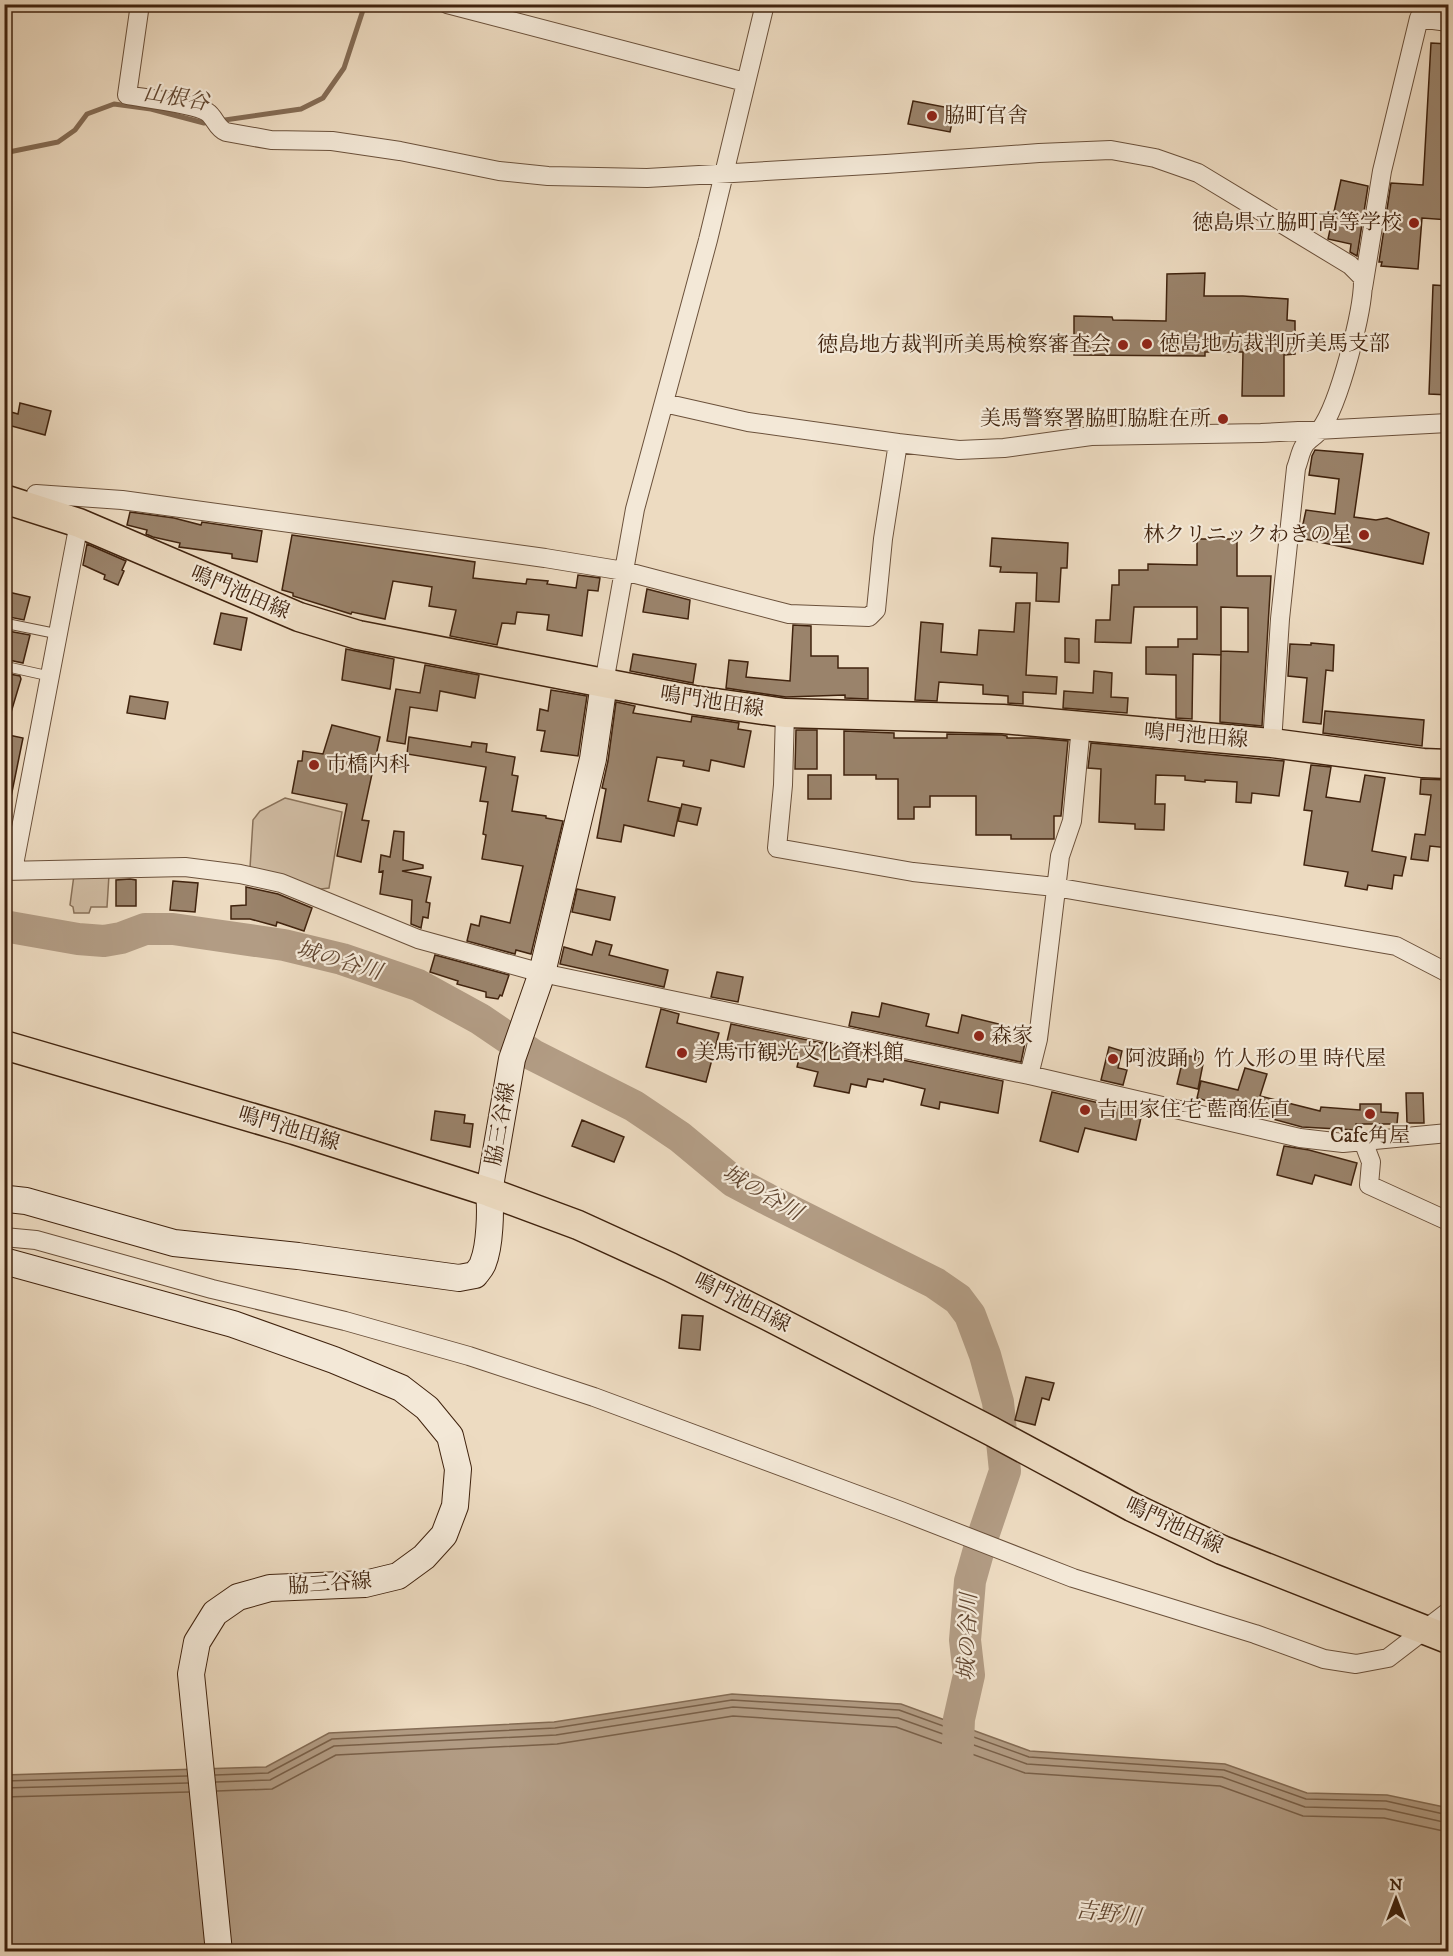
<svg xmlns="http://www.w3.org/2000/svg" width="1453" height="1956" font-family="'IM FELL DW Pica','Noto Serif JP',serif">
	<rect width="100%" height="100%" fill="#eddbc1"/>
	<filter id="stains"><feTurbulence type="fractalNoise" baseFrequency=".00333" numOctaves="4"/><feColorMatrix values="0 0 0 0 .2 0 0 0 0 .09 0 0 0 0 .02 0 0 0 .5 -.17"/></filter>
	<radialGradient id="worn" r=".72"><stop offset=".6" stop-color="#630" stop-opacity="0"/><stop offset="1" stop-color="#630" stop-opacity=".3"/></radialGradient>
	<path fill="#d0bca3" stroke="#887058" stroke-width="1.5" d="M285,798L342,812L329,888L321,889L250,868L253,820L260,811Z
		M74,875H109L107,907H91L89,913H74L73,907L70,905Z"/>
	<path fill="#b29c84" stroke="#846c55" stroke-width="1.5" d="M732,1694L901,1704L1030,1751L1225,1764L1307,1793L1387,1795L1444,1807L1448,1812V1951H5L4,1775L266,1767L329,1733L554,1722Z"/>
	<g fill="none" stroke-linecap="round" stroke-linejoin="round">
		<path stroke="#796049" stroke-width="1.5" d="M215,1775L268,1773L332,1739L555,1728L732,1700L899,1710L1029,1757L1224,1770L1306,1799L1386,1801L1448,1815
			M4,1781L187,1776
			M216,1782L270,1780L334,1746L556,1735L733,1707L898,1718L1027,1764L1222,1777L1305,1807L1385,1809L1448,1823
			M4,1788L188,1783
			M217,1791L272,1789L336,1755L557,1744L733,1716L896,1727L1025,1773L1220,1786L1303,1816L1384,1818L1448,1832
			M4,1797L189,1792"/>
		<path stroke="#846c55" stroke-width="5" d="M4,153L58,142L75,130L87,114L114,104L151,109L204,123L301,109L323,98L344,68L365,4"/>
		<path stroke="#b29c84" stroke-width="32" d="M4,926L78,939L104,941L121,938L145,929H173L284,945L342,959L418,985L480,1019L533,1055L634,1106L680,1137L733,1181L767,1199L935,1283L958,1299L970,1315L985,1355L998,1402L1005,1471L981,1542L970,1581L965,1640L969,1675L959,1719L957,1767"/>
	</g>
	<path fill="#9a836b" stroke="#40230e" stroke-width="1.5" d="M1431,43L1449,44V220L1422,218L1418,269L1381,266L1382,262H1379L1391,183L1423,185Z
		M913,101L955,109L950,132L908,124Z
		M1341,180L1368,186L1357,256L1350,252L1351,244L1328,239Z
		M1205,273L1204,296H1243L1288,299L1287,320L1295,321V354L1284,355V396H1242L1243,352H1205V356L1074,355V316L1112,317L1113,320L1166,321L1167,274Z
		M1433,285L1449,286V395L1429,394Z
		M20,403L51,411L45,435L4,424V410L18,414Z
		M1315,450L1363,454L1354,517L1376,520L1387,518L1429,533L1423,564L1300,538L1306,510L1335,514L1339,479L1309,475L1312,456Z
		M130,512L174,518L201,525L202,522L262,531L257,562L232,558V554L179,547L180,543L153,537L146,534L147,530L127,525Z
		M292,535L475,562L473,578L526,584L527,579L548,581L547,584L576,588L578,575L600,578L598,591L588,590L582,636L547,630L549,615L517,612L515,624L502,623L497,645L450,636L456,610L429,606L432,587L393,581L385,619L352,612L351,614L293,596V593L282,590Z
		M992,538L1068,543L1067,568H1061L1059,602L1036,601L1037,573L1000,572L1001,567L990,566Z
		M1197,539H1237V576H1271L1262,726L1220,722L1221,651L1248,652V608L1221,607V655L1193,654L1192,719L1176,718V675L1146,674V647H1178V639H1197V607H1134L1131,643L1095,642L1096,620H1110L1112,585H1119V570H1148V564L1197,565Z
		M87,544L126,561L122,570L124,571L118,585L104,579L105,575L83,565Z
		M647,589L690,600L688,619L643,612Z
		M4,591L30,597L24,620L4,616Z
		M1016,603H1030L1026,675L1057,677L1056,694L1023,692V704L1008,703V696L983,694V685L939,682L937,701L915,700L921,622L943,624L941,652L977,655L979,630L1014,632Z
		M221,613L247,618L241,650L214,644Z
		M793,625L811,626V656H838V668H868V699L845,698V695L786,697L726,688L729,660L748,662L746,677L790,681Z
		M8,631L30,635L23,663L4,659V644Z
		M1065,638L1079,639V663L1065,662Z
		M1311,643L1334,645L1333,671L1326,670L1321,724L1303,722L1307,678L1288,676L1290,644L1311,645Z
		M346,649L394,659L390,689L342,680Z
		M633,654L696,664L693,683L630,671Z
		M425,665L479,675L475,698L440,691L437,711L410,707L405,744L387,741L396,689L420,693Z
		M1094,671L1112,673L1111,697L1128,698L1127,713L1063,708L1064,691L1093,693Z
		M4,673L20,676L21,679L10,716L4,715Z
		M551,690L587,696L578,756L541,751L545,731L537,730L540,709L548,711Z
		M130,696L168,702L165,719L127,713Z
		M616,702L635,706L633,713L691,722L692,716L739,723L738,729L751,731L744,767L711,760L709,771L683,766L684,761L657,757L648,801L680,808L674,836L624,825L621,842L597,838L606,789L602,788L608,761Z
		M1325,711L1424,720L1422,746L1323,733Z
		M332,725L380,737L362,820L369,821L361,862L337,856L347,804L292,793L298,761H302L303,751L323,754Z
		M796,730H817V769H795Z
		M844,731L894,733V738H947V734L1002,735L1007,736V738H1035L1068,741L1061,816H1054V839H1011V835H976V796H930V807H914V819H898V779H876V775H844Z
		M4,734L23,738L11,797L4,796Z
		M409,737L471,747L472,742L487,744L486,752L515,757L512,775L518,776L512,811L546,816V818L563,821L531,954L516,950L515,954L467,941L471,924L479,926L481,916L510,923L523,866L482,859L486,835L483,834L488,802L480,801L486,767L407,754Z
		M1091,743L1284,761L1279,796L1252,793L1251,803L1236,802L1237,782L1205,780V782L1185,780V776L1156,775L1155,804H1165L1164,830L1135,829V824L1099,822L1101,769L1088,768Z
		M1311,765L1331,767L1326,797L1360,802L1365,775L1385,778L1372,851L1406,857L1402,876L1394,875L1392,889L1368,885L1367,890L1345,886L1348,872L1304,865L1312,811L1304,810Z
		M808,775H831V799H808Z
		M1421,779L1449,780V848L1430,846L1428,861L1411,859L1415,834L1425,835L1431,795L1420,794Z
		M682,804L701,808L697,825L678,821Z
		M394,831L404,832L403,860L423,865V868L402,871L431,877L426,902L430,903L428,918L423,917L421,928L411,924L412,900L380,894L383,871L379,872L381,855L390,857Z
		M130,879L136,880V906H116V880Z
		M173,881L198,883L195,912L170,910Z
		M246,887L278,894L312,908L304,931L277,922L276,926L250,919H231V906L246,905Z
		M577,889L615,897L610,920L572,912Z
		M596,941L612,945L609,955L668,970L664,987L560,964L564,947L592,955Z
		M435,955L509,975L502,996L500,995L498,999L486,997V992L457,984L458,981L430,972Z
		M717,972L743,977L738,1002L711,997Z
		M882,1003L929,1014L926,1026L958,1033L962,1015L1003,1025V1029L1027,1033L1021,1062L849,1026L852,1012L879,1017Z
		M661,1009L679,1014L677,1023L719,1033L706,1082L646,1067Z
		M731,1024L1003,1081L998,1113L940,1102L939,1109L921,1105L925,1089L884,1079L883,1082L868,1079L866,1087L851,1084L849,1093L814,1086L818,1072L797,1067L799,1059L754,1048L753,1052L726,1046Z
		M1109,1047L1122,1051L1118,1068L1127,1070L1123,1085L1101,1080Z
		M1184,1055L1204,1059L1198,1089L1177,1084Z
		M1245,1068L1267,1074L1260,1096L1320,1111L1321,1107L1360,1110V1104H1381V1112L1398,1113L1397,1124H1356V1130L1302,1127L1197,1098L1201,1081L1238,1090Z
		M1052,1092L1142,1113L1136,1140L1085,1128L1078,1152L1040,1141Z
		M1406,1093H1423L1424,1123H1407Z
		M435,1111L465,1115L464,1123L473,1124L470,1147L431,1140Z
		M582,1120L624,1137L614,1162L572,1146Z
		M1284,1146L1309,1150L1357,1163L1351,1185L1315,1175L1312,1184L1277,1175Z
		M682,1315L703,1316L700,1350L679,1348Z
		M1026,1377L1054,1383L1049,1400L1042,1398L1035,1425L1015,1420Z"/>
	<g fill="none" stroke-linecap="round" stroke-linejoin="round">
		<defs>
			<path id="service" d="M4,623L58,634
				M4,666L49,676"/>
			<path id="minor" d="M140,4L127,95C143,98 195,104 207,112C215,117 216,128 226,132L271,140L332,141L400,151L499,171L548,176L647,178L886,164L1039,153L1111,150L1155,158L1198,173L1350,265L1363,278C1364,309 1339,405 1320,430C1316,436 1307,440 1304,446C1300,452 1299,461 1296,468L1280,619L1272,743
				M447,4L745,82
				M1363,288L1382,171L1419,18L1448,22
				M664,403L748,422L898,443L959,450L1004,448L1091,436L1261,433L1448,423
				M34,507L36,494L122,500L545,558L624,571L789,614L869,617L876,610L883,539L898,443
				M604,683L635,509L708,240L765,4
				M785,713L783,785L777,848L913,872L1055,887L1396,946L1448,973
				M13,870L79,523
				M4,871L185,867L240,874L281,883L418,939L542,973L1029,1075L1300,1138L1343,1143L1448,1133
				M1029,1075L1038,1039L1060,856L1072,821L1081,726
				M1363,1141L1371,1162L1369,1185L1448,1221
				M4,1237L36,1240L212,1289L345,1321L469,1356L594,1397L901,1511L1073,1578L1255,1634L1324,1659L1356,1664L1388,1658L1448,1612"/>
			<path id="secondary" d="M4,1201L8,1199L26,1201L174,1243L298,1256L459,1278L475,1275C478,1271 482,1267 483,1263C490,1246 491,1210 489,1192L512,1059L542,973L593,759L604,683
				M4,1261L233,1324L334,1360L401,1388L427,1408L450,1436L458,1469L455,1506L444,1535L424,1557L398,1576L365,1584L270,1588L238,1597L215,1613L197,1642L191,1674L219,1952"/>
			<path id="primary" d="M4,499L79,523L299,617L358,635L604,683L694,700L785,713L1003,719L1272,743L1423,763L1448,764
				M4,1045L294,1130L489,1192L578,1225L670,1267L770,1317L991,1431L1132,1507L1222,1550L1448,1639"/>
		</defs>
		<use href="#service" stroke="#6b513b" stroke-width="11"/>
		<use href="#minor" stroke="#6b513b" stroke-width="20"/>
		<use href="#secondary" stroke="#40230e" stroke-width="28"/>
		<use href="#primary" stroke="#40230e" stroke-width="31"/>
		<use href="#service" stroke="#f3e8d7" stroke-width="9"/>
		<use href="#minor" stroke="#f3e8d7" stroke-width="18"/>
		<use href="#secondary" stroke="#f3e8d7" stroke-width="26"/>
		<use href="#primary" stroke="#eddbc1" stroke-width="28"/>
	</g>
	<g fill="#8f2418" stroke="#f3e8d7" stroke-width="2">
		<circle cx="932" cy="116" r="6"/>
		<circle cx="1414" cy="223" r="6"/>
		<circle cx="1147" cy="344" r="6"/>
		<circle cx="1123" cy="345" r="6"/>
		<circle cx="1223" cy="419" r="6"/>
		<circle cx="1364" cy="535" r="6"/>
		<circle cx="314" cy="765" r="6"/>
		<circle cx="979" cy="1036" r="6"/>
		<circle cx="682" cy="1053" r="6"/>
		<circle cx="1113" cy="1059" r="6"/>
		<circle cx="1085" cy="1110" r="6"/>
		<circle cx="1370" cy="1114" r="6"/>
	</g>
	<g text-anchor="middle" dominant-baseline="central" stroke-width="4.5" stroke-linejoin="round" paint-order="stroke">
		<g font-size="21" fill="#40230e" stroke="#f3e8d7" text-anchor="start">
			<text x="944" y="116">脇町官舎</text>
			<text x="1402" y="223" text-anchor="end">徳島県立脇町高等学校</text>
			<text x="1159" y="344">徳島地方裁判所美馬支部</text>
			<text x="1111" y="345" text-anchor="end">徳島地方裁判所美馬検察審査会</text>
			<text x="1211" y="419" text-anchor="end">美馬警察署脇町脇駐在所</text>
			<text x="1352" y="535" text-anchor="end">林クリニックわきの星</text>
			<text x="326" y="765">市橋内科</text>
			<text x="991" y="1036">森家</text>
			<text x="694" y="1053">美馬市観光文化資料館</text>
			<text x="1125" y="1059">阿波踊り 竹人形の里 時代屋</text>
			<text x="1097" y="1110">吉田家住宅 藍商佐直</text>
			<text x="1370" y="1136" text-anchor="middle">Cafe角屋</text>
		</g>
		<g font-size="21" fill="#40230e" stroke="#f3e8d7">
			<text transform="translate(240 593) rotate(23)">鳴門池田線</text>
			<text transform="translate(712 702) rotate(9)">鳴門池田線</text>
			<text transform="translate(1196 736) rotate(5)">鳴門池田線</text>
			<text transform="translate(501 1124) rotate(-80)">脇三谷線</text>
			<text transform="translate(289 1129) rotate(17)">鳴門池田線</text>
			<text transform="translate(742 1303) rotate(27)">鳴門池田線</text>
			<text transform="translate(1174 1526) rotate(25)">鳴門池田線</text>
			<text transform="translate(330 1584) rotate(-4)">脇三谷線</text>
		</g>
		<g font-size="22" font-style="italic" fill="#624731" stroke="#f3e8d7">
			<text transform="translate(176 98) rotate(9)">山根谷</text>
			<text transform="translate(339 961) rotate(16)">城の谷川</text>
			<text transform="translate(762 1193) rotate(30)">城の谷川</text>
			<text transform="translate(968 1637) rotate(-88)">城の谷川</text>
			<text transform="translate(1108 1914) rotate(7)">吉野川</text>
		</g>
	</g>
	<rect width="1453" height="1956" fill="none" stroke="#eddbc1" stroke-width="24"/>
	<rect x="6" y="6" width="1441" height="1944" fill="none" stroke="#40230e" stroke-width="3"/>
	<rect x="12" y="12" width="1429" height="1932" fill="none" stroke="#40230e" stroke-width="1.5"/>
	<g transform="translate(1396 1899)" stroke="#f3e8d7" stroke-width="4.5" paint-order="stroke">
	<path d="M0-4.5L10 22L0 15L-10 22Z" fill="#40230e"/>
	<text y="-9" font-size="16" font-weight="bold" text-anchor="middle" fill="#40230e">N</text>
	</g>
	<rect width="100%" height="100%" filter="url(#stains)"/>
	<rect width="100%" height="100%" fill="url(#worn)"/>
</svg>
